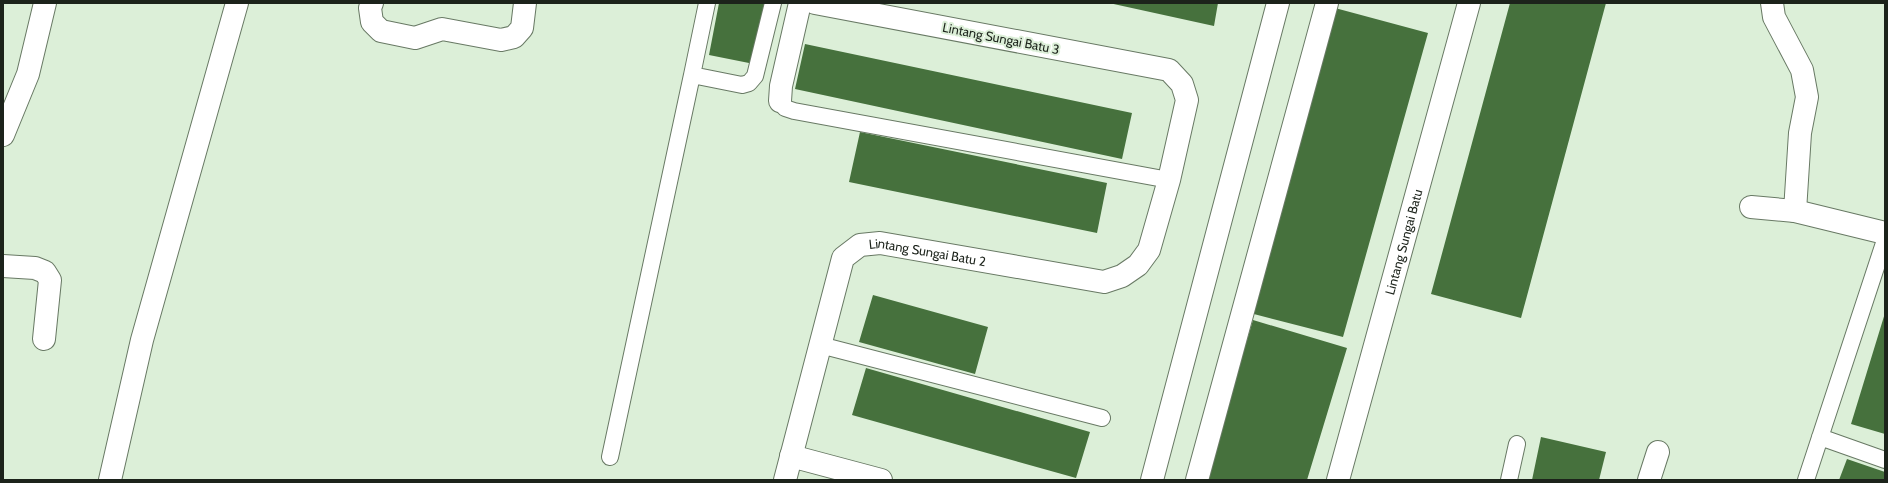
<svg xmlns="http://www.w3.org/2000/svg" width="1888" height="483" font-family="Cabin,sans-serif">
	<rect width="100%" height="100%" fill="#dcefd8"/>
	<path fill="#46713d" d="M719,3H766L754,64L709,55Z
		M1109,3H1218L1214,26Z
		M1510,3H1606L1521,318L1431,294Z
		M1335,8L1428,33L1343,337L1250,313Z
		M805,44L1132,113L1122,159L795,89Z
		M860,132L1107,183L1097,233L849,182Z
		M873,295L988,327L975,374L859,342Z
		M1885,313V434L1851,424Z
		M1253,320L1347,348L1307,480H1205Z
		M866,368L1090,432L1076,478L852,415Z
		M1541,437L1606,452L1599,480H1532Z
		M1847,459L1885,472V480H1839Z"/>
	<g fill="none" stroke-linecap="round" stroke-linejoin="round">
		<defs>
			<path id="service" d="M707,3L692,75L742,85L749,83L755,76L773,3
				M780,101L785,108L794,111L1169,180
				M820,345L1102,418
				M1820,437L1885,460
				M610,457L692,75
				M1509,480L1517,444
				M1806,480L1885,240"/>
			<g id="minor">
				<path d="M372,3L370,8L372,22L381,31L415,38L442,29L501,40L514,37L522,28L525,3"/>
				<path d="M1772,3L1774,17L1802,70L1807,97L1800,133L1795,211"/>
				<path d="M780,101L781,86L800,3"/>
				<path d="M3,135L28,74L45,3"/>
				<path d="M1751,207L1795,211L1885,233"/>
				<path d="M3,266L35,268L45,272L50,280L44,339"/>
				<path d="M791,456L881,480"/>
				<path d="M110,480L142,340L237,3"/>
				<path id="s1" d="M785,480L843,258L860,245L880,243L1104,282L1122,276L1138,265L1149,250L1169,180L1187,100L1182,84L1169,70L815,3"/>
				<path d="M1152,480L1278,3"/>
				<path d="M1197,480L1327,3"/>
				<path id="s2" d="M1338,480L1469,3"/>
				<path d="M1649,480L1658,452"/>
			</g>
		</defs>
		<use href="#service" stroke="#687964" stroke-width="18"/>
		<use href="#minor" stroke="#687964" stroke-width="24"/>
		<use href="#service" stroke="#fff" stroke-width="16"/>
		<use href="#minor" stroke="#fff" stroke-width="22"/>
	</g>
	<g text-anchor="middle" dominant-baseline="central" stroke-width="4" stroke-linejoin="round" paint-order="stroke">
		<g font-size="13" fill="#1c231b" stroke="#dcefd8">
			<text transform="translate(1001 38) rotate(11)">Lintang Sungai Batu 3</text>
			<text stroke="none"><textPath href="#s2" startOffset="247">Lintang Sungai Batu</textPath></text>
			<text stroke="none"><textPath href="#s1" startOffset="319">Lintang Sungai Batu 2</textPath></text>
		</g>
	</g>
	<rect width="1888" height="483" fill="none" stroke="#1c231b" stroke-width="8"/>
</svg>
